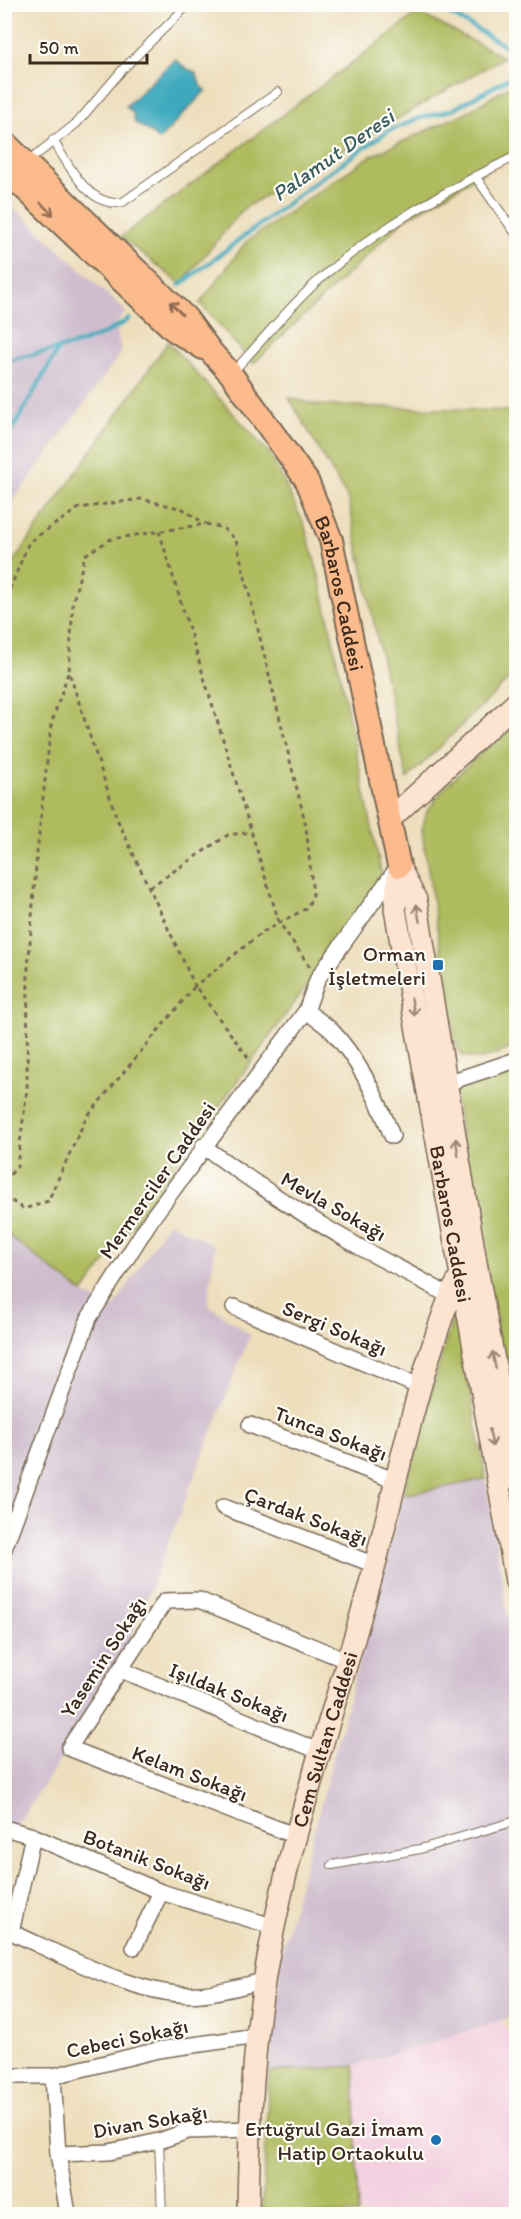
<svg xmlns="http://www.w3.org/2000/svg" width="521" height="2219" font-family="Itim,sans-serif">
	<rect width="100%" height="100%" fill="#fdfcf7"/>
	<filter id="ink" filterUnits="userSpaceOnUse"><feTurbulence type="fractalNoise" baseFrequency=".0167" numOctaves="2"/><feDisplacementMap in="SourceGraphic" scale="12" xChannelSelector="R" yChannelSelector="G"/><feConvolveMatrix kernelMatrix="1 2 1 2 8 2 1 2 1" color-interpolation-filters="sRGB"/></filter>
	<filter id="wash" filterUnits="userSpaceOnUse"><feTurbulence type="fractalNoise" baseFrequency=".008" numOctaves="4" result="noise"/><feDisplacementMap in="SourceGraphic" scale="24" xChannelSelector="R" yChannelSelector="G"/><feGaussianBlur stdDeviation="1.35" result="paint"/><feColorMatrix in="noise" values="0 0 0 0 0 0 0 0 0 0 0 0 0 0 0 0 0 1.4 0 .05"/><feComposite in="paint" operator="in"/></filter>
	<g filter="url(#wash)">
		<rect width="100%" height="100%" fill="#eddebc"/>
		<path fill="#f3cfdf" d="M502,2021L516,2044V2214H358L354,2066Z"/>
		<path fill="#cfbdce" d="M5,199L126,312L116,324L121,353L5,512Z
			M168,1222L215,1246L208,1304L250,1335L116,1676L12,1833L5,1861V1233L83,1293L113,1309Z
			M486,1479L516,1666V2016L354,2066L269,2072L281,1954L403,1495Z"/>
		<path fill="#aebb5e" stroke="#74723e" stroke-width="1.5" d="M418,13L504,57L244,208L181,284L121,237Z
			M516,82V153L404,220L253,364L200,303L246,242L369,157L469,111Z
			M168,342L271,455L304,524L321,583L383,881L83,1293L5,1233V574Z
			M289,398L318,405L516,411V672L407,779L348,499Z
			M516,720V1047L481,1059L463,1056L455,1043L422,831L426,813L445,787Z
			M516,1073V1436L453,1087Z
			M455,1309L486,1479L403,1495Z
			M354,2066L358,2214H262L269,2072Z"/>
		<path fill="#3da9bd" stroke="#3c6a6e" stroke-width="1.5" d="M175,59L184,67L196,73L201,86L206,90L159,140L146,129L135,123L133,113L126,106Z"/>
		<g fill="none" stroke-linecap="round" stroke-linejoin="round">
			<path stroke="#3da9bd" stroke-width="4.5" d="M433,4L516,52
				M180,285L325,175L388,131L420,118L452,110L516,74
				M4,361C46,351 94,345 129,319
				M4,444L59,348"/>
		</g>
	</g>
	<g filter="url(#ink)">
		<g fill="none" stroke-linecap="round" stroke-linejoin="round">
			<defs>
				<path id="lane" d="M53,140C68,164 90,210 123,202L278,92
					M27,162L77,123L123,69L189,4
					M475,176L516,234
					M232,373C261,342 288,308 319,280C377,228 447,190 516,156
					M332,1865L420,1849L516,1821V1827
					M159,2141L162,2214"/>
				<path id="street" d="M306,1011C315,1018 325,1024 332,1031C359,1060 378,1099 392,1136
					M447,1083L516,1060
					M203,1146C255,1184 308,1218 363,1249C392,1265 421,1279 449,1296
					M234,1307L420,1387
					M250,1425L396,1481
					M223,1507L375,1565
					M4,1549L89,1318L152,1218L306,1011L318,978L398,867
					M121,1670L321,1752
					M4,1828L33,1836L161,1892L275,1927
					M33,1836L11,1932C63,1955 144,2000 201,1994C222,1992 244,1985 264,1981
					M296,1836L69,1748L165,1601L199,1600L348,1661
					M134,1947L161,1892
					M4,2076H53L158,2050L257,2036
					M53,2076L58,2154L68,2214
					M58,2154L109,2152L159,2141L188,2131L249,2129"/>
				<g id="secondary">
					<path d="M390,819L516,703"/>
					<path id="s1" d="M399,866L395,909L516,1581"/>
					<path d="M399,866L416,900L478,1274L516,1479"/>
					<path id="s2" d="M248,2214C249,2136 252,2060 264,1982C286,1840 338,1704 375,1565C393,1495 408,1423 430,1354C439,1327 446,1301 460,1277"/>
				</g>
				<g id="primary">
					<path id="s3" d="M4,142L186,318L212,353L231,374L307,481L331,540L399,866"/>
					<path d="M4,169L174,330L203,348"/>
				</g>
			</defs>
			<use href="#lane" stroke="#796955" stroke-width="10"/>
			<use href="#street" stroke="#796955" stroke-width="18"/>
			<use href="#secondary" stroke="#796955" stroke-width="24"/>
			<use href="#primary" stroke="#796955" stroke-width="26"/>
			<path stroke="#796955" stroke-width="3" stroke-dasharray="4.5 4.5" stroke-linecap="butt" d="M206,524L223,528L236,540L306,826L313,895L307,908L263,932L195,986L117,819L69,672L73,602L85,555L111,539Z
				M159,531L279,922L310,967
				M4,634L9,591L29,542L79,508L141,499L183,509L205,524
				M150,887L228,835L252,832
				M4,1181L17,1167L27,1089L28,968L37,853L51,725L68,673
				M4,1196L24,1209L48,1201L86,1118L195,986L250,1060"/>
			<use href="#lane" stroke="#fff" stroke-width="8"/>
			<use href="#street" stroke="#fff" stroke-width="15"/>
			<use href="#secondary" stroke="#fde4d1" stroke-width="21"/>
			<use href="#primary" stroke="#fbbb8d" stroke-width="22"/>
		</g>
		<defs><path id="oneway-shaft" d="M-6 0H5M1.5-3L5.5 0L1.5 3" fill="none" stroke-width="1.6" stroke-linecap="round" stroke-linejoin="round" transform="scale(1.5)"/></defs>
		<g stroke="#916b50">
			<use href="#oneway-shaft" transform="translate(47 209) rotate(43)"/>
			<use href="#oneway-shaft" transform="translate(176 308) rotate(-136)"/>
		</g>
		<g stroke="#9c8778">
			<use href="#oneway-shaft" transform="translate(418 913) rotate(-100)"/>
			<use href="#oneway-shaft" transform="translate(413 1007) rotate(80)"/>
			<use href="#oneway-shaft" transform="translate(457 1147) rotate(-99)"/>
			<use href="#oneway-shaft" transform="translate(494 1360) rotate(-101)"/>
			<use href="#oneway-shaft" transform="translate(491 1438) rotate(79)"/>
		</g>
	</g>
	<g fill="#1f6fb2" stroke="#fdfcf7" stroke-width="2">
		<rect x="432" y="959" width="12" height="12" rx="3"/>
		<circle cx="436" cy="2140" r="6"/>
	</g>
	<g text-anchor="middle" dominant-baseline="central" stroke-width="4.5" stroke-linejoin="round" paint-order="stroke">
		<g font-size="21" fill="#3b2a1e" stroke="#fdfcf7">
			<text stroke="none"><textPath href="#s3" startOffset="574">Barbaros Caddesi</textPath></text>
			<text transform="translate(157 1180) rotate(-55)">Mermerciler Caddesi</text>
			<text transform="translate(334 1206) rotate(30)">Mevla Sokağı</text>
			<text stroke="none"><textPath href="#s1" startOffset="363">Barbaros Caddesi</textPath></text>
			<text transform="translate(335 1328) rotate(23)">Sergi Sokağı</text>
			<text transform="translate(331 1433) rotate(21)">Tunca Sokağı</text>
			<text transform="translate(306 1516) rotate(21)">Çardak Sokağı</text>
			<text transform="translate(103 1657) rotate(-57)">Yasemin Sokağı</text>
			<text transform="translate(229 1692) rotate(22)">Işıldak Sokağı</text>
			<text stroke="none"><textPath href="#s2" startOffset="483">Cem Sultan Caddesi</textPath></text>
			<text transform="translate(190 1773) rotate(21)">Kelam Sokağı</text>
			<text transform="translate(147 1859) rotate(21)">Botanik Sokağı</text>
			<text transform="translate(127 2038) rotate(-12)">Cebeci Sokağı</text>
			<text transform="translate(150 2121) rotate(-10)">Divan Sokağı</text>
		</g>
		<g font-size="21" fill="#3b2a1e" stroke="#fdfcf7" text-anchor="end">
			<text x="426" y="953">Orman<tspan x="426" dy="24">İşletmeleri</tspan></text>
			<text x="424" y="2128">Ertuğrul Gazi İmam<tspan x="424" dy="24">Hatip Ortaokulu</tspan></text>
		</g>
		<g font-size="22" font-style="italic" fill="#3c5d5e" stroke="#fdfcf7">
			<text transform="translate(333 155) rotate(-35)">Palamut Deresi</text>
		</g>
	</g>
	<rect width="521" height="2219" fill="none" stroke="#fdfcf7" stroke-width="24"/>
	<path d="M30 54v9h117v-9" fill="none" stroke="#3b2a1e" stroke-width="3"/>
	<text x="39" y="54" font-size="18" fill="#3b2a1e" stroke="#fdfcf7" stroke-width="4.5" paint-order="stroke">50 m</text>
</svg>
